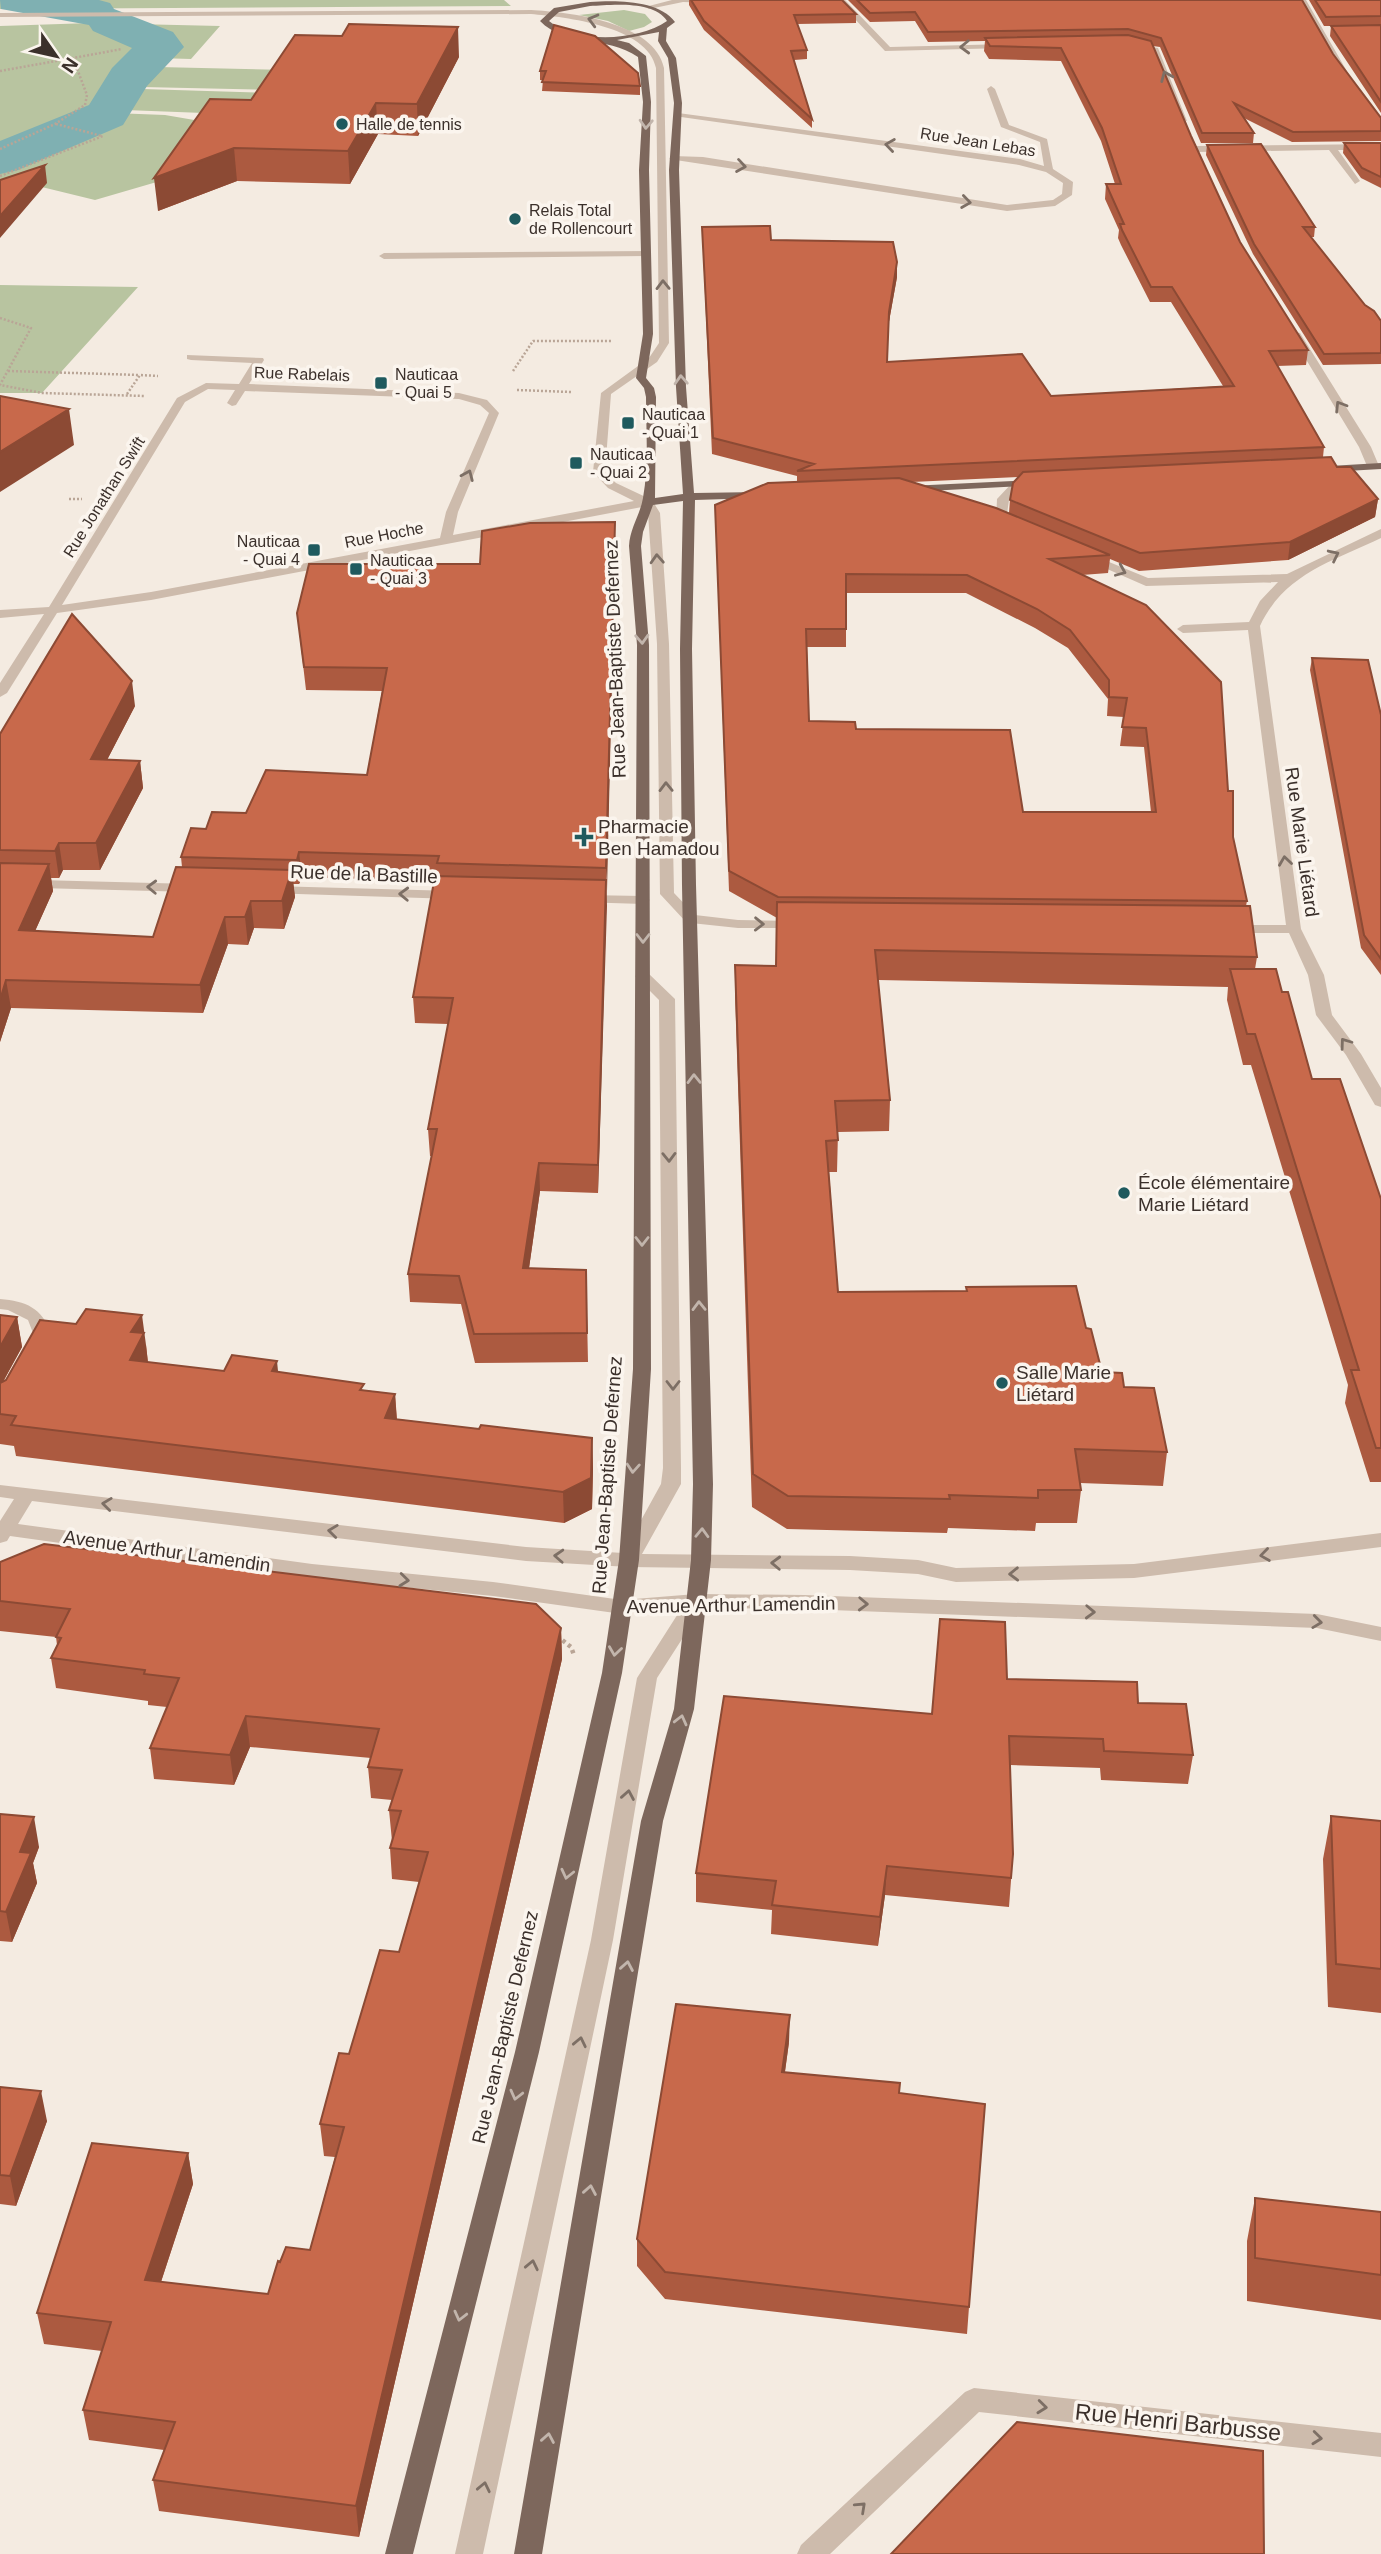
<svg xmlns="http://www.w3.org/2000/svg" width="1381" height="2554" font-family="Helvetica,sans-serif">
	<rect width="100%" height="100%" fill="#f4ebe1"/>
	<path fill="#b8c4a0" d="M0,0H504L511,6L0,9Z
		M624,10L645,14L652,22L644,27L629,31L608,21L579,15Z
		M91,23L220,26L191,59L157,58L113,113L165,115L206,122L167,179L95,200L9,179L0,182V26Z
		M158,67L289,70L274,90L142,87Z
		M142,89L273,93L257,115L125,110Z
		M0,285L138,287L42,393H0Z"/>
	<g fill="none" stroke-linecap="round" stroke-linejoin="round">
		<path fill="#7fb0b2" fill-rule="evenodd" d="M0,0H99L110,3L114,9L173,32L184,47L147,86L123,125L18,170L0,174V141L89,105L112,68L132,48L93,31L89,25L1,9Z"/>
		<path stroke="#b9a596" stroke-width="2.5" stroke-dasharray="2 2" stroke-linecap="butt" d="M0,71L73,58
			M56,124L102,136
			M0,149L55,124L85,105L87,95L73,58L122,49
			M0,176L103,136
			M0,318L31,328L0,385L42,393L145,396
			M8,371L140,375
			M513,371L533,341H612
			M517,390L571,392
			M127,394L140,375L158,376
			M69,499H82"/>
		<path stroke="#b9a596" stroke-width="4.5" stroke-dasharray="3.5 3.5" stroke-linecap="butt" d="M557,1636L571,1647L574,1655"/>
		<path fill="#cdbbac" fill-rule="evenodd" d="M672,0H715L716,1L712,3L683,2L649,9L645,7Z
			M837,0H845L890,47L1007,44L1011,46L1007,48L885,51Z
			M1298,0H1306L1352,80L1345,78Z
			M531,10C569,12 655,22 664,68L669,343L657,362L611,394L605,472L616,483L652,500L660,513L669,644L674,893L695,915L738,920L801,921L808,925L806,928H738L691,923L686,922L660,894L657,644L648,513L642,507L151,600L57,613L7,693L0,697V683L44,614L0,618V610L49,607L177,398L206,383L239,384L252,363L191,360L187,359V355L263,358L264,360L249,384L459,393L487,400L499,413L458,512L453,535L634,501L608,488L593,472L601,393L649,358L659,343L656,68C648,26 565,17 531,14L0,17V13ZM208,389L235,390L227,403L232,406L236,405L245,391L459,399L480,405L489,413L446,512L440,538L151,592L62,605L185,402Z
			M1130,43L1158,48L1187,121L1180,119L1152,52L1130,47Z
			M991,86L995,89L1009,125L1047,139L1053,169L1073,182L1072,195L1055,206L1007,211L669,159L673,156L703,157L1007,205L1053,200L1062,194L1063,183L1046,172L1019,165L674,116L678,113L1020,159L1044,166L1040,142L1001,127L987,89Z
			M1381,144V150H1338L1360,181L1355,184L1329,150L1196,152L1192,149L1196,146Z
			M649,251V255L646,256L384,259L379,256L384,253Z
			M1291,331L1300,333L1371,447L1379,466L1377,468L1367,466L1359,447L1290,333Z
			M1013,482L1023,484L1009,500L1006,521L996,523L997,499Z
			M1381,529V538C1333,561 1284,574 1260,626L1301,929L1324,975L1332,1015L1361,1054L1381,1088V1107L1375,1105L1346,1055L1316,1015L1308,975L1289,933H1231L1224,929L1231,925H1286L1248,630L1183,633L1177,629L1183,625L1249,622L1260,601L1278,582L1146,586L1082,558L1092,555L1148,578L1287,574Z
			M0,879L192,884L199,888L192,892L0,887Z
			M272,886L454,891L461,895L454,899L267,893L265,890Z
			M584,895L643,896L650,900L643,904L579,902L577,899Z
			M643,971L648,973L675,999L681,1468V1484L642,1554L850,1556L918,1560L956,1568L1134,1564L1381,1533V1547L1134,1578L956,1582L918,1574L850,1570L629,1567L526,1561L32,1501L18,1524L312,1564L493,1582L622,1600L696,1594L804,1595L1317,1614L1381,1627V1641L1317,1628L804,1609L702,1608L657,1678L613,1940L483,2554H455L591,1940L637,1678L681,1609L622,1614L493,1596L312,1578L10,1536L7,1541L0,1543V1521L14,1499L0,1497V1485L526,1547L623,1553L661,1484L663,1468L659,1000L635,976Z
			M0,1299C26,1301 42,1308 51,1333L44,1346H32L29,1342L33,1333L28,1320L8,1310L0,1309Z
			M974,2388L1381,2433V2457L979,2412L830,2554H797L801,2545L965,2392Z"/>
		<path fill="#7d675c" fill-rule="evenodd" d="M590,2C617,0 659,0 675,22L667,28L666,41L676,58L682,103L679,170L686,387L694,493L759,492L765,495L759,498L695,500L692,649L696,885L713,1484L711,1560L694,1709L663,1821L542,2554H514L641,1821L674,1709L691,1560L693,1484L682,885L680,649L683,501L653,505L643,532L641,546L649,645L651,1369L639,1560L622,1673L539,2052L413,2554H385L515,2052L602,1673L619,1560L633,1369L637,645L629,546C630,528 640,515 643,498C649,465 646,430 646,397L644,388L636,378L643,334L639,170L643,102L638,57C606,35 565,47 540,21L554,8ZM590,6C611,5 654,0 667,21C638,41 577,44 549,21L559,12ZM659,32L658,41L668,58L674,103L669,170L676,387L683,494L655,498L656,397L654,388L646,378L653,334L649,170L651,102L646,56L629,43L617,40Z
			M1381,463V469L1329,472L1323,469L1329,466Z
			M1035,480L1039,481V485L909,492L903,489L909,486Z"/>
	</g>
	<path fill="#ac5a40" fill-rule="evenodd" d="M689,0L856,14V23L797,24L807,50V59L794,60L812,119V128L704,30L689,5Z
		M848,0H1302L1333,54L1381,118V141L1292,142L1244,118L1254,133L1253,143H1201L1160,47L1153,46L1191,136L1240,242L1308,350L1306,365L1277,366L1324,447L1323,457L1378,499L1375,517L1288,560L1139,571L1110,559L1108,573L1082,575L1228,791L1233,837L1247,901L1246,906L1257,957L1255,969L1282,992L1312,1079L1381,1199V1482H1370L1345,1403L1348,1385L1251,1065H1243L1227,1000L1228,987L878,980L890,1100L889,1131L838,1132L837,1172H829L838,1292L966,1291V1287L1086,1328L1102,1372L1124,1387L1167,1452L1163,1486L1080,1483L1081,1490L1077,1523H1036L1035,1531L948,1528L947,1533L787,1529L752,1507L735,995V965L776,966L777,918L729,891L715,505L797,482V476L712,454L702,227L771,240L897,262V277L888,327L887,362L1051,396L1223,386L1171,302H1150L1121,245L1118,238L1119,230L1105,199L1106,184H1115L1101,141L1061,61L989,59L984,51L985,41L928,42L915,21L870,22ZM1018,477L1010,500L1009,513L912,482ZM846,593H966L1035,628L1068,648L1108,699L1107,716L1124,717L1120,746L1144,747L1151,812H1023L856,729L809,721L807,647H846Z
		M1309,0H1381V113L1330,36L1331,26H1338H1324Z
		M554,25L640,86V95L542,91L543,80H540V71Z
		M459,57L418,136L378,134L350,184L237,181L158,211L251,100Z
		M1344,143H1381V188L1361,178L1343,153Z
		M1207,145L1315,227L1314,237H1311L1365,305L1381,321V364L1323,365L1253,254L1206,155Z
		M615,544L598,1193L540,1191L529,1268L586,1270L588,1362L475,1363L461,1304L410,1302L408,1274L432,1156H430L428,1129L448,1024L415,1023L413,997L434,881L302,877L299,884H293L295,897L284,929L254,928L248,945L228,944L203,1013L11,1008L0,1042V734L135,706L107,760L140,761L143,788L100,870H63L59,878H51L53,891L35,931L153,937L182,867L181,857L206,829L246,813L367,775L382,691L306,690L297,613L480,564Z
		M1312,658L1381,715V975L1361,948L1310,670Z
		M0,1315L17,1317L22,1347L3,1382L146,1345L148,1362L224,1371L278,1372L364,1390L395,1394L397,1419L479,1429L592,1438L593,1469L592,1509L564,1523L16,1456L14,1446L0,1444Z
		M0,1562L561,1628L562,1659L359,2537L159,2511L153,2480L164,2450L89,2440L83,2410L102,2351L44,2344L37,2313L188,2153L193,2184L161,2282L268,2294L280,2262L310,2250L335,2157L324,2156L320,2124L349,2054L399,1952L419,1882L392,1879L390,1848L392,1841L389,1810L392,1800L371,1798L368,1767L371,1758L250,1747L234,1785L154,1779L150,1748L167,1707L148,1705V1701L56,1688L51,1658L57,1645L56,1637L0,1631Z
		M1007,1679L1138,1703L1193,1755L1188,1784L1101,1780L1100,1768L1010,1765L1013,1854L1009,1907L885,1895L878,1946L771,1934L772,1910L696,1902V1873L932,1714Z
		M0,1814L39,1847L33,1863L37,1883L12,1942L0,1941Z
		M1331,1816L1381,1821V2013L1328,2007L1323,1859Z
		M789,2042L785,2072L899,2093L969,2307L967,2334L665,2299L637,2266V2239Z
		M0,2087L47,2121L16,2206L0,2204Z
		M1255,2198L1381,2212V2320L1247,2301V2241Z"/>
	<path fill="#8c4a34" d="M458,27L459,57L418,136L417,104Z
		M376,103L378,134L350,184L348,151Z
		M234,148L237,181L158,211L154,178Z
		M45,165L47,183L0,238V216Z
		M897,262V277L888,327L889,312Z
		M69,409L74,445L0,492V452Z
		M1378,499L1375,517L1288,560L1290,542Z
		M615,522V544L607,892L606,868Z
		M132,681L135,706L94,785L91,759Z
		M140,761L143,788L100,870L96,843Z
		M59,843L63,870L59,878L55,851Z
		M299,852L302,877L299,884L297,860Z
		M49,864L53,891L23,958L19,930Z
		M292,870L295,897L284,929L282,901Z
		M606,880L607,906L598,1193V1165Z
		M251,901L254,928L248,945L245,917Z
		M225,917L228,944L203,1013L200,985Z
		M6,980L11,1008L0,1042V1000Z
		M539,1163L540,1191L525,1296L523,1268Z
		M142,1315L146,1345L148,1364L130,1360L131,1332Z
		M17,1317L22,1347L0,1387V1347Z
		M277,1361L280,1391L272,1371Z
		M395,1394L397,1425L385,1418Z
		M592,1438L593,1469L592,1509L564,1523L563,1492Z
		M561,1628L562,1659L359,2537L356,2506Z
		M246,1716L250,1747L234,1785L230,1755Z
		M34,1817L39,1847L33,1863L37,1883L12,1942L6,1912L20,1852Z
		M887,1866L885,1895L878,1946L880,1917Z
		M790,2015L789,2042L781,2099L782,2072Z
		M41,2091L47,2121L16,2206L10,2176Z
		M188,2153L193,2184L151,2312L145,2280Z"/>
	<path fill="#c8694b" stroke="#8c4a34" stroke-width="2" fill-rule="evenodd" d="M691,0H842L856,14L794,15L807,50L791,51L812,119L704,21Z
		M857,0H1302L1333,54L1381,118V131L1293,132L1234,103L1254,133H1202L1161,38L1128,29L928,32L915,12L870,13Z
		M1315,0H1381V16L1326,17Z
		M349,24L458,27L417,104L376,103L348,151L234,148L154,178L210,99L251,100L295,35L342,36Z
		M554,25L595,36L638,73L640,86L542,82L546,71H540Z
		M1381,25V102L1331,26Z
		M1128,35L1151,41L1191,136L1240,242L1308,350L1269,351L1324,447L797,471L814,464L713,438L702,227L770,226L771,240L893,242L897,262L889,312L887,362L1022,354L1051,396L1234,386L1172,287H1151L1122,230L1120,224H1124L1106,184H1121L1102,128L1061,48L990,46L985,38Z
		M1344,143H1381V177L1362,168Z
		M1261,144L1315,227H1303L1365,305L1374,311L1381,321V353L1324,354L1254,244L1207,145Z
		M45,165L0,216V180Z
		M0,396L69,409L0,452Z
		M1331,457L1337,467H1351L1378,499L1290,542L1140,553L1010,500L1013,483L1023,472Z
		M899,478L996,508L1110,555L1049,559L1146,605L1221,682L1228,791H1233V837L1247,901L778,897L729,871L715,505L768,483ZM846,574L967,575L1037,609L1070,630L1109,680V697L1127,698L1122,727L1146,728L1156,812H1023L1010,730L856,729L855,722L809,721L806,629H846Z
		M615,522L606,868L437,863L439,856L299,852L297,860L181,857L191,828L206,829L212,812L246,813L266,770L367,775L387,668L304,667L297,613L309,564H480L482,531L530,523Z
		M72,614L132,681L91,759L140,761L96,843H59L55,851L0,850V734Z
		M1312,658L1368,660L1381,715V959L1364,935Z
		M0,863L49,864L19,930L153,937L176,867L292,870L282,901H251L245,917H225L200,985L6,980L0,1000Z
		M435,876L606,880L598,1165L539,1163L523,1268L586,1270L587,1333L474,1334L459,1276L408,1274L437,1129H428L453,998L413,997Z
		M777,902L1250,906L1257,957L875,950L890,1100L835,1101L838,1140L826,1141L838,1292L967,1291L966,1287L1076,1286L1086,1328L1091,1329L1102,1372L1122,1373L1124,1387L1154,1388L1167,1452L1075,1449L1081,1490H1038V1498L949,1495L950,1499L788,1496L753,1474L735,965L776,966Z
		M1230,969H1276L1282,992H1288L1312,1079H1340L1381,1199V1448H1376L1351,1370H1359L1255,1034H1247Z
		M86,1309L142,1315L131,1332L144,1333L130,1360L224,1371L232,1355L277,1361L272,1371L364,1384L360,1390L395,1394L385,1418L479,1429L481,1425L592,1438L591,1478L563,1492L11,1425L16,1416L0,1414V1383L6,1380L40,1320L76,1324Z
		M0,1315L17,1317L0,1347Z
		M44,1544L536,1604L561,1628L356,2506L153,2480L175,2422L83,2410L111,2322L37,2313L92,2143L188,2153L145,2280L268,2294L278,2261L280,2262L286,2247L310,2250L344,2127L320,2124L339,2053L349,2054L380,1950L399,1952L428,1852L390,1848L401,1811L389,1810L402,1770L368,1767L379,1729L246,1716L230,1755L150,1748L179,1678L144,1674L145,1670L51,1658L61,1638L56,1637L70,1609L0,1601V1562Z
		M940,1619L1005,1622L1007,1679L1137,1682L1138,1703L1186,1704L1193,1755L1104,1751L1103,1739L1009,1736L1013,1854L1011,1878L887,1866L880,1917L772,1905L776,1881L696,1873L724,1696L932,1714Z
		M0,1814L34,1817L20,1852L31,1853L6,1912L0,1911Z
		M1331,1816L1381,1821V1969L1336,1964Z
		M676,2004L790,2015L782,2072L900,2083L899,2093L985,2104L969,2307L665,2272L637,2239Z
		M0,2087L41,2091L10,2176L0,2175Z
		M1255,2198L1381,2212V2275L1255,2258Z
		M1017,2422L1263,2451L1264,2554H891Z"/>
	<defs><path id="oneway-chevron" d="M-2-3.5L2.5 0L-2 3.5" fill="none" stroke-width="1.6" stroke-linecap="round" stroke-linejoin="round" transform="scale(1.75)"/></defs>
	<g stroke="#7d6f65">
		<use href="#oneway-chevron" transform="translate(593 20) rotate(-165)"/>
		<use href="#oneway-chevron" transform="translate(965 47) rotate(178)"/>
		<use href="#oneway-chevron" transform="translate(1166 76) rotate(-113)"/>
		<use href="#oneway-chevron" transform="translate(890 145) rotate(-172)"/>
		<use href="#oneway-chevron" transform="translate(741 166) rotate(9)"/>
		<use href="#oneway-chevron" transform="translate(966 202) rotate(8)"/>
		<use href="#oneway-chevron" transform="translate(663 285) rotate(-91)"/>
		<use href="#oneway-chevron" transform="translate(1340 406) rotate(-122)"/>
		<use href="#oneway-chevron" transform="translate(468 475) rotate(-67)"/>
		<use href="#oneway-chevron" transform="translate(1334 555) rotate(-26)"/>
		<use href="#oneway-chevron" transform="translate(657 559) rotate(-93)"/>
		<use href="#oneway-chevron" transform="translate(1121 571) rotate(23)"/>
		<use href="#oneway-chevron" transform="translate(666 787) rotate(-91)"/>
		<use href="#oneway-chevron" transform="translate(1285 861) rotate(-98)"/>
		<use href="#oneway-chevron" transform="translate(152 887) rotate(-178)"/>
		<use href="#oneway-chevron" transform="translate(404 894) rotate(-178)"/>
		<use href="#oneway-chevron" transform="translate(759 924) rotate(1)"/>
		<use href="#oneway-chevron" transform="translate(1345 1043) rotate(-126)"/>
		<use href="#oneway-chevron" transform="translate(669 1157) rotate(89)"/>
		<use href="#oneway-chevron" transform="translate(673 1385) rotate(90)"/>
		<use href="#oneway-chevron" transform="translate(107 1504) rotate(-173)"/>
		<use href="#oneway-chevron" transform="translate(333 1531) rotate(-173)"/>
		<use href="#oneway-chevron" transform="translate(1265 1555) rotate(172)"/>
		<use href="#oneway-chevron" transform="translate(559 1556) rotate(-177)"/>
		<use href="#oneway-chevron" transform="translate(776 1563) rotate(-178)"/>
		<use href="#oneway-chevron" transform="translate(1014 1574) rotate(179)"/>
		<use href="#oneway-chevron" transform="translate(404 1580) rotate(6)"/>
		<use href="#oneway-chevron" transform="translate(863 1604) rotate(2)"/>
		<use href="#oneway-chevron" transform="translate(1090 1612) rotate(2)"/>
		<use href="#oneway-chevron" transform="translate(1317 1622) rotate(7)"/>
		<use href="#oneway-chevron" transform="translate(628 1795) rotate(-80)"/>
		<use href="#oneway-chevron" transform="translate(580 2042) rotate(-78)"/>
		<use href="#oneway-chevron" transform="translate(532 2265) rotate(-78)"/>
		<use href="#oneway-chevron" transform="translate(1042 2407) rotate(6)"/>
		<use href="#oneway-chevron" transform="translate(1317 2438) rotate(6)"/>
		<use href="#oneway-chevron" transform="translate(484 2487) rotate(-78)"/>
		<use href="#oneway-chevron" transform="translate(861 2507) rotate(-43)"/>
	</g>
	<g stroke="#c2b5ac">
		<use href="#oneway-chevron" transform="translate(646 124) rotate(93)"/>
		<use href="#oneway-chevron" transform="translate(681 380) rotate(-93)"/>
		<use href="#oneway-chevron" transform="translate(642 639) rotate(87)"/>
		<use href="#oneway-chevron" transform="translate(643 938) rotate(90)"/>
		<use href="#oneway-chevron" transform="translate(694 1079) rotate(-91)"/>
		<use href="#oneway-chevron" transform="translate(642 1241) rotate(90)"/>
		<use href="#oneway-chevron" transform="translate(699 1306) rotate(-91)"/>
		<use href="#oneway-chevron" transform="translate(633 1468) rotate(94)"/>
		<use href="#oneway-chevron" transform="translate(702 1533) rotate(-88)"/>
		<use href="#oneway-chevron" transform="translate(615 1651) rotate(98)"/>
		<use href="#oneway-chevron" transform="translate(681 1720) rotate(-76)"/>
		<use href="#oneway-chevron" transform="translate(567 1874) rotate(103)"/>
		<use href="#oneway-chevron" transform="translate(627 1966) rotate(-80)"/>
		<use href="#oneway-chevron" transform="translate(516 2095) rotate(104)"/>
		<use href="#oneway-chevron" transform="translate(590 2190) rotate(-80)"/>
		<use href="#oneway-chevron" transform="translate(460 2316) rotate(104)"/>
		<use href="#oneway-chevron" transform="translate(548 2438) rotate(-80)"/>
	</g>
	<g fill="#1f5a5e" stroke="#fbf5ee" stroke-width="2.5">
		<circle cx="342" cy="124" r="7"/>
		<circle cx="515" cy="219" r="7"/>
		<rect x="374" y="376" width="14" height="14" rx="3.5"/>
		<rect x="621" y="416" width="14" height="14" rx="3.5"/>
		<rect x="569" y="456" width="14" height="14" rx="3.5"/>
		<rect x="307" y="543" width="14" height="14" rx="3.5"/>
		<rect x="349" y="562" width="14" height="14" rx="3.5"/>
		<path d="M580.5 826.5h7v7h7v7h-7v7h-7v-7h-7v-7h7z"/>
		<circle cx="1124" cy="1193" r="7"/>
		<circle cx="1002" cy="1383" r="7"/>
	</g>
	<g text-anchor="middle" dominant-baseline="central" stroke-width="7" stroke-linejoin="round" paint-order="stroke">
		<g font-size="16" fill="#3b302b" stroke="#fbf5ee" text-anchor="start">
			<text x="356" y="124">Halle de tennis</text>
			<text x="529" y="210">Relais Total<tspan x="529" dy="18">de Rollencourt</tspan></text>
			<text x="395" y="374">Nauticaa<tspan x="395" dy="18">- Quai 5</tspan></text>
			<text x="642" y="414">Nauticaa<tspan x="642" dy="18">- Quai 1</tspan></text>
			<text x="590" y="454">Nauticaa<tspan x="590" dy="18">- Quai 2</tspan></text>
			<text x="300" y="541" text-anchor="end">Nauticaa<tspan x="300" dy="18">- Quai 4</tspan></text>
			<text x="370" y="560">Nauticaa<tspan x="370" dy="18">- Quai 3</tspan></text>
		</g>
		<g font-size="16" fill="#3b302b" stroke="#fbf5ee">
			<text transform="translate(978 142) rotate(9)">Rue Jean Lebas</text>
			<text transform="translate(302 374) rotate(2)">Rue Rabelais</text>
			<text transform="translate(104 497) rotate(-58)">Rue Jonathan Swift</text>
			<text transform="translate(384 535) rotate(-11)">Rue Hoche</text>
		</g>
		<g font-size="19" fill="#3b302b" stroke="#fbf5ee">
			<text transform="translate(615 659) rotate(-92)">Rue Jean-Baptiste Defernez</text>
			<text transform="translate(1302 842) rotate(82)">Rue Marie Liétard</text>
			<text transform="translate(364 874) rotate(2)">Rue de la Bastille</text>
			<text transform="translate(607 1475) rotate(-86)">Rue Jean-Baptiste Defernez</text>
			<text transform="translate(167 1551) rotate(8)">Avenue Arthur Lamendin</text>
			<text transform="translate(731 1605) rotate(-1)">Avenue Arthur Lamendin</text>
			<text transform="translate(505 2027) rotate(-77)">Rue Jean-Baptiste Defernez</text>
		</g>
		<g font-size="19" fill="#3b302b" stroke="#fbf5ee" text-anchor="start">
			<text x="598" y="826">Pharmacie<tspan x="598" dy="22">Ben Hamadou</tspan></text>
			<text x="1138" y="1182">École élémentaire<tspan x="1138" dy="22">Marie Liétard</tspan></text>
			<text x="1016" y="1372">Salle Marie<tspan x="1016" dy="22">Liétard</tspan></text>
		</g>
		<g font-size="23" fill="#3b302b" stroke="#fbf5ee">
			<text transform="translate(1178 2422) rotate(6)">Rue Henri Barbusse</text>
		</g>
	</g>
	<g transform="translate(56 56) rotate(124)" stroke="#fbf5ee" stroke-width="5" paint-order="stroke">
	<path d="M0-5L12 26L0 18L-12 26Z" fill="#3b302b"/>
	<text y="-10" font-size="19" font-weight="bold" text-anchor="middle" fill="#3b302b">N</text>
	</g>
</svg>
